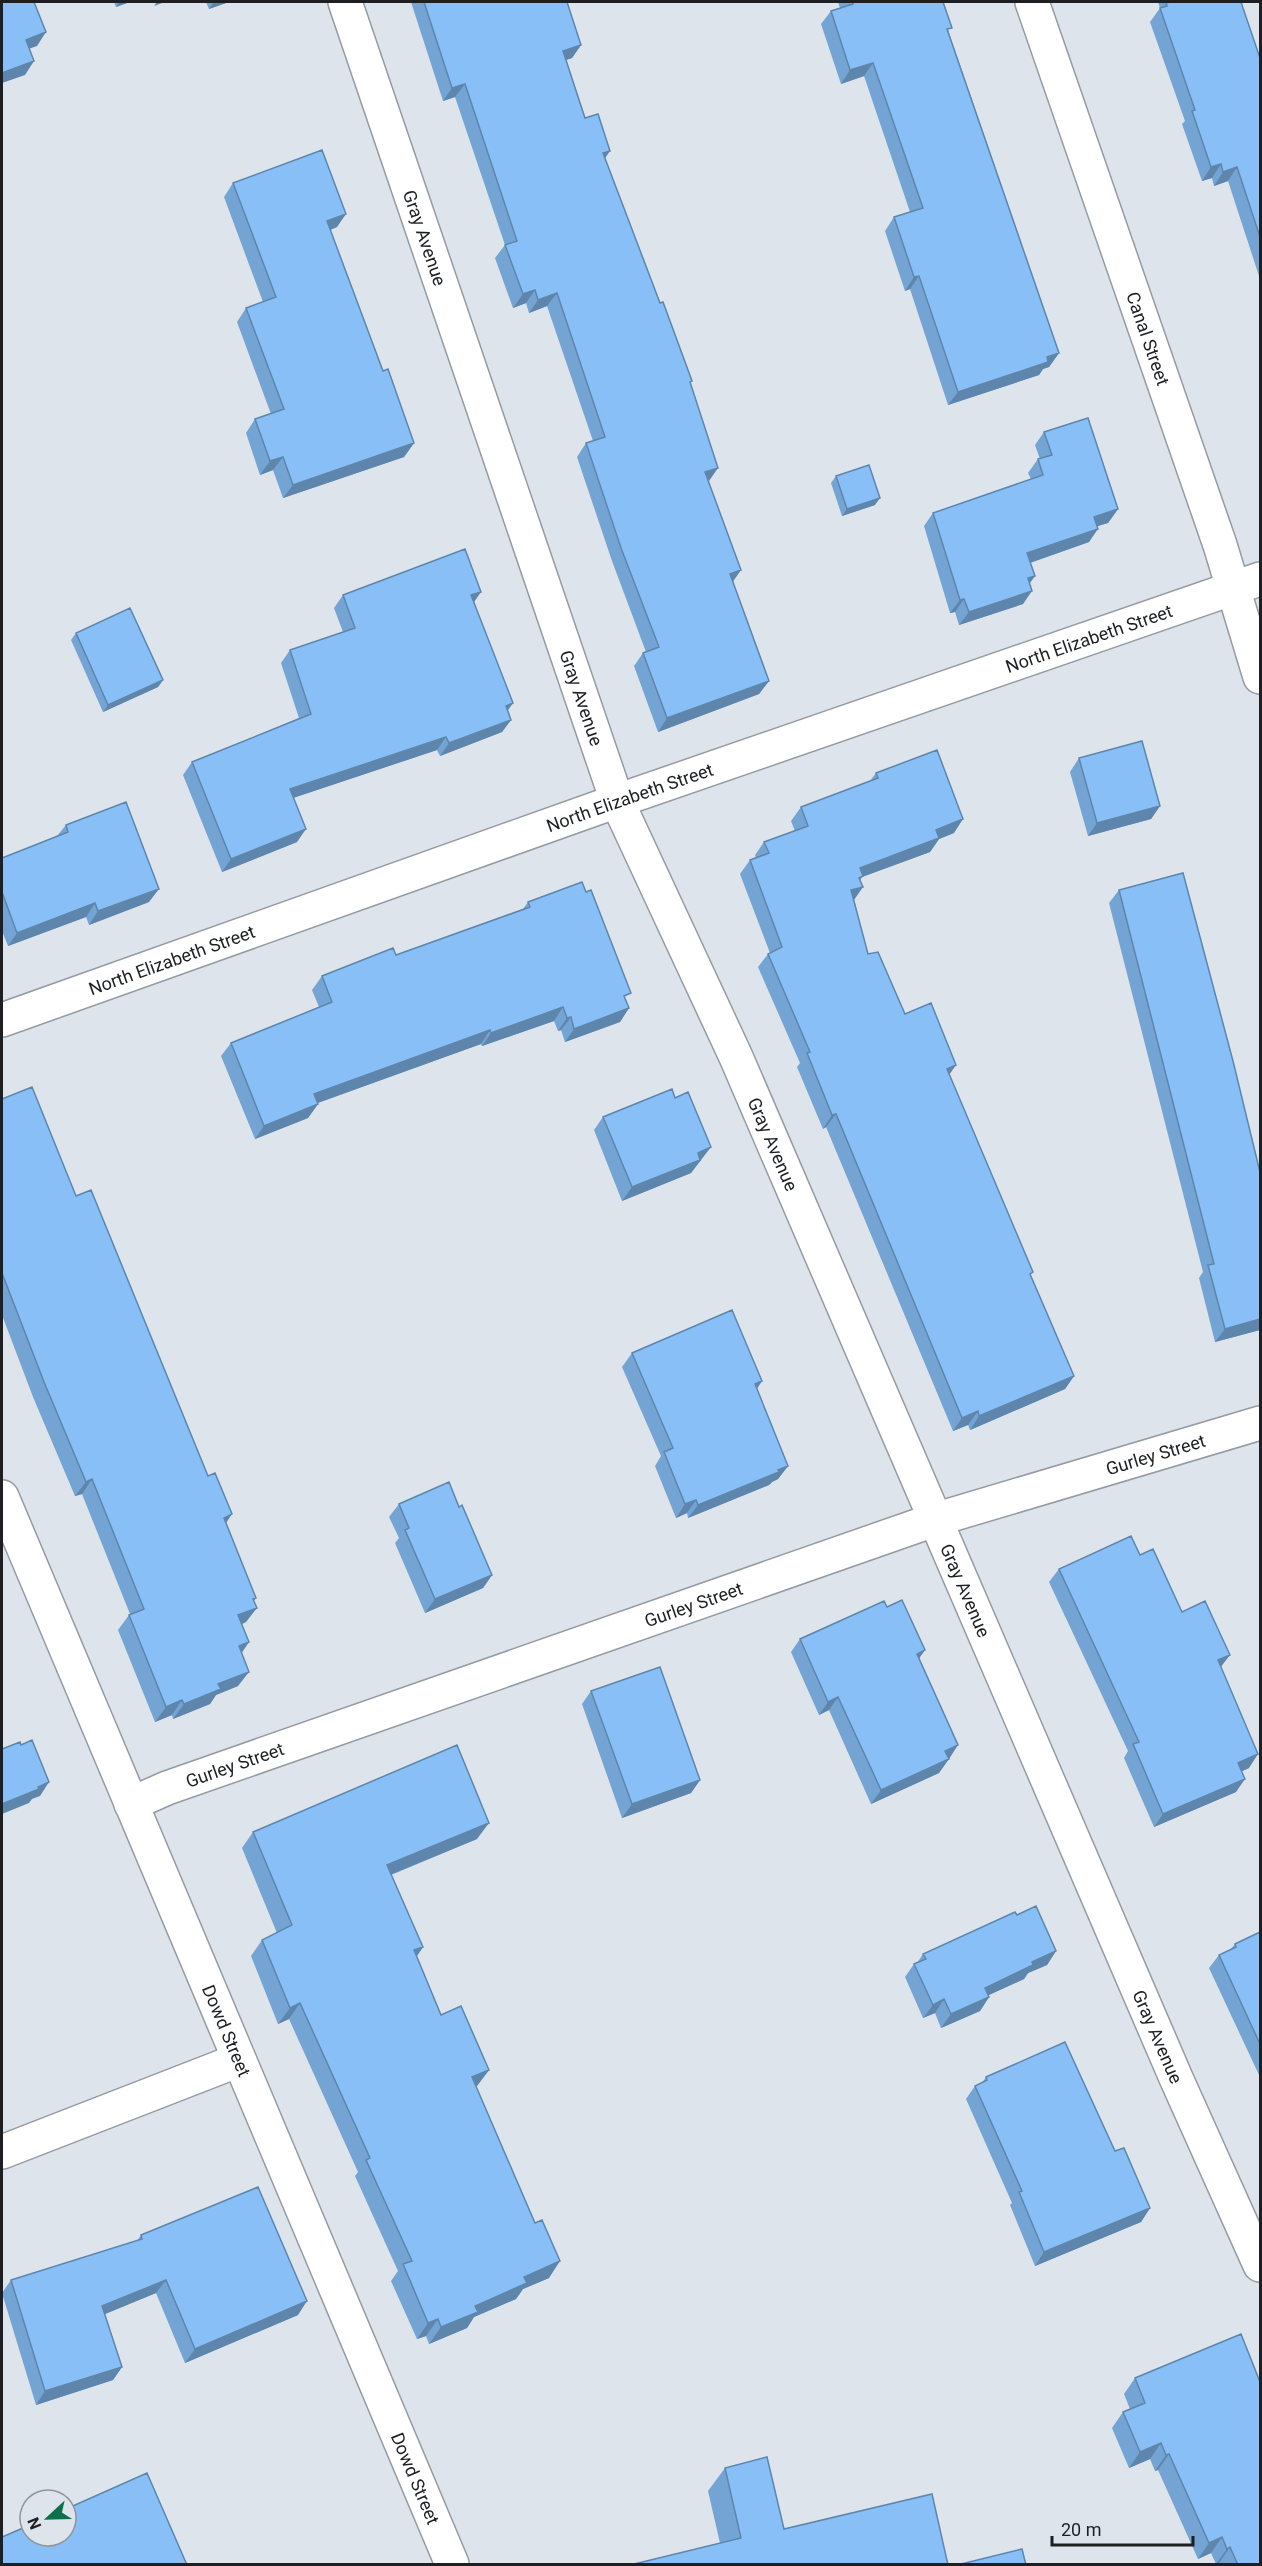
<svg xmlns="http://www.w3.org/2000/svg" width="1262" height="2566" font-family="Roboto,sans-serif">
	<rect width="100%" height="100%" fill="#dde4eb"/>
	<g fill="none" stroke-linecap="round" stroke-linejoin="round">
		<defs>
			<g id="minor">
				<path id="s1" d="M345,2L617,801L736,1057L1176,2078L1260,2265"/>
				<path id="s2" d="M1032,2L1220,545L1260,677"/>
				<path id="s3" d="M2,1020L617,801L1260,579"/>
				<path id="s4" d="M2,1497L452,2564"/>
				<path id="s5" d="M131,1804L167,1788L934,1520L1260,1423"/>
				<path d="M2,2152L239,2060"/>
			</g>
		</defs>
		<use href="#minor" stroke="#959ba2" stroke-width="36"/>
		<use href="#minor" stroke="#fff" stroke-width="33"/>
	</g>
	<path fill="#74a4d4" d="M114,2H130L116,7Z
		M206,2H229L209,9Z
		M411,2H567L581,45L572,58L566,60L585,118L605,158L660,303L692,381L690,384L708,481L733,582L769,681L759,694L658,732L634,666L643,653L646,652L612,561L577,457L586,443L593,441L547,306L529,313L526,303L513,308L495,258L505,245L455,97L443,101Z
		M838,2H943L949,33L1059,353L1049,367L1043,369L1039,375L948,405L910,289L905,291L885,231L894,217L910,212L864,76L841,84L821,24L831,11L840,8Z
		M1158,2H1241L1260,58V279L1228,181L1214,186L1212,178L1202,181L1182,124L1185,121L1150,22L1160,8Z
		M233,183L337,227L330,230L383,371L414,443L404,457L283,498L273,470L260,475L246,433L255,419L271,414L237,322L246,308L263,302L224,197Z
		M1044,432L1118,509L1108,523L1097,526L1089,542L1030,563L1035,576L1030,583L1023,604L959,625L955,612L950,613L924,526L933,513L1031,479L1028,473L1038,459H1040L1035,445Z
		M836,476L875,505L842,516L831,483Z
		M343,595L474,602L511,720L502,732L440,756L437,750L293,798L297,842L222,872L183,775L192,762L299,718L281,663L290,650L343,632L334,608Z
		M76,633L163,680L158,687L103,712L71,640Z
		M1079,758L1160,806L1151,819L1088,836L1070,772Z
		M876,773L954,833L939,839L930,852L862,877L860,880L854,900L868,954L905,1014L949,1075L1031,1276L1074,1376L1065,1389L970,1430L968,1425L953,1431L826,1127L823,1129L797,1067L800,1063L758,967L768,954L770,953L740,874L750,860L756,858L755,855L764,842L795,831L791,821L801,807L870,781Z
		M66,825L149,902L89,925L86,917L8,946L2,931V858L57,836Z
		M1119,890L1260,1172V1330L1215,1342L1199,1278L1203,1272L1109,903Z
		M528,902L626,1000L629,1008L620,1022L565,1042L561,1030L558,1031L554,1021L482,1046L481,1044L317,1103L318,1104L308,1118L255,1139L221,1056L231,1043L319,1007L312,990L322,976L396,955L523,909Z
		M2,1099L76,1196L226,1524L254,1601L246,1622L242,1624L241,1653L238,1686L216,1695L210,1704L173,1719L172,1715L155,1722L118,1630L129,1615L130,1614L82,1494L75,1496L33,1397L2,1315Z
		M603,1117L701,1161L699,1162L691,1173L622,1201L594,1130Z
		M632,1353L757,1389L788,1466L778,1479L772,1482L769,1485L688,1518L687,1513L676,1518L655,1466L661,1456L622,1367Z
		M399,1504L459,1507L492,1575L483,1588L425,1613L395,1543L399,1538L389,1517Z
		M1140,1555L1182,1612L1221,1667L1249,1768L1242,1771L1236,1792L1154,1827L1124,1758L1128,1751L1049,1582L1059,1569Z
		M887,1607L925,1650L919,1658L948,1759L939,1773L871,1804L829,1710L819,1715L791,1652L800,1639Z
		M591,1691L700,1780L691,1793L622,1818L582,1704Z
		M253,1832L477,1839L391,1875L423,1947L417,1956L441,2015L489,2070L476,2087L549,2278L523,2289L516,2299L474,2317L467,2328L429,2344L426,2336L417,2339L391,2281L398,2271L355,2176L358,2172L289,2019L278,2024L251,1956L262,1940L277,1933L242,1848Z
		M1017,1915L1056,1951L1047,1965L1028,1973L1024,1979L988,1995L989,1997L980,2011L941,2028L935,2013L923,2018L905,1977L914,1964L917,1963L923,1954Z
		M1260,1932V2077L1209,1968L1219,1955L1231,1949L1235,1944Z
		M986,2077L1115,2151L1150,2208L1141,2222L1035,2266L1010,2205L1012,2203L966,2099L975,2086L982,2083Z
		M141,2235L298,2315L185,2363L156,2293L105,2314L122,2367L113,2380L36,2405L2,2293L11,2280L137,2241Z
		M1135,2378L1260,2565H1220L1219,2563L1216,2564L1211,2553L1198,2559L1158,2470L1155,2471L1150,2459L1129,2468L1112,2428L1123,2412L1130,2409L1124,2394Z
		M725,2468L784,2529L720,2543L708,2491Z"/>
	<path fill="#5e86ac" d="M120,2H130L116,7Z
		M157,2H165L154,6Z
		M214,2H229L209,9Z
		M46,32L37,46L17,53L26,40Z
		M581,45L572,58L554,64L563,51Z
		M34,61L25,75L2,83V73Z
		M873,63L864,76L841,84L850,70Z
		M465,84L455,97L443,101L452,88Z
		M610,151L601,164L603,153Z
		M1221,164L1212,178L1202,181L1211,167Z
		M1237,167L1228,181L1214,186L1223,172Z
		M346,214L337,227L318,235L327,221Z
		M919,276L910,289L905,291L914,277Z
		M535,290L526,303L513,308L523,294Z
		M557,293L547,306L529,313L538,300Z
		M1059,353L1049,367L1043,369L1039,375L948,405L958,392Z
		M414,443L404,457L283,498L293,485Z
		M283,457L273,470L260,475L270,461Z
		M718,468L709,481L705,472Z
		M880,498L875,505L842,516L847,509Z
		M1118,509L1108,523L1085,530L1094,517Z
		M1098,529L1089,542L1018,567L1027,553Z
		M741,570L732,583L730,574Z
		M1035,576L1025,589L1028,578Z
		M1032,591L1023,604L959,625L969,612Z
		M481,592L472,605L471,595Z
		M964,599L955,612L950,613L960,600Z
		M163,680L158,687L103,712L108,705Z
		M769,681L759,694L658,732L667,718Z
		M513,703L504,716L506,706Z
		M511,720L502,732L440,756L449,743Z
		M446,737L437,750L281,802L290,789Z
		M1160,806L1151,819L1088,836L1097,823Z
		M963,819L954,833L939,839L930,852L862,877L854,889L863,887L854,900L842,904L860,868L936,830Z
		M306,829L297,842L222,872L231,859Z
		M159,889L149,902L89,925L98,911Z
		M95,903L86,917L8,946L17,933Z
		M563,1007L554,1021L482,1046L491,1033Z
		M629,1008L620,1022L565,1042L574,1029Z
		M571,1017L561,1030L558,1031L567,1018Z
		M490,1030L481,1044L304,1108L314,1094Z
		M956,1065L947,1078V1069Z
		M318,1104L308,1118L255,1139L264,1126Z
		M836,1114L826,1127L823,1129L832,1115Z
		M711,1147L691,1173L622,1201L632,1187L698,1153Z
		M1260,1319V1330L1215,1342L1225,1329Z
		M1074,1376L1065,1389L970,1430L979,1416Z
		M762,1381L753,1395L755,1384Z
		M978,1411L968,1425L953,1431L962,1418Z
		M788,1466L778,1479L772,1482L769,1485L688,1518L698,1505Z
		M92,1479L82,1494L75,1496L86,1482Z
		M696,1500L687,1513L676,1518L685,1504Z
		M232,1514L222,1529L224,1518Z
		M492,1575L483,1588L425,1613L435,1599Z
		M256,1598L246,1612L257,1608L246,1622L228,1630L238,1615L253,1599Z
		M249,1642L239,1657V1646Z
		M925,1650L915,1664L917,1654Z
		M1230,1655L1220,1668L1218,1660Z
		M249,1672L238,1686L216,1695L210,1704L173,1719L184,1704L218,1684Z
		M838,1697L829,1710L819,1715L828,1702Z
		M182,1700L172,1715L155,1722L166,1707Z
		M958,1745L949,1759L945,1751Z
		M1258,1754L1249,1768L1229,1777L1238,1763Z
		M949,1759L939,1773L871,1804L881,1790Z
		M1245,1779L1236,1792L1154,1827L1163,1814Z
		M700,1780L691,1793L622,1818L632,1804Z
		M49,1782L40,1796L32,1799L29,1803L2,1814V1804Z
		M489,1823L477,1839L375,1881L387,1865Z
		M423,1947L412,1963L414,1950Z
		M1056,1951L1047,1965L1028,1973L1024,1979L976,2001L985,1988L1032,1962Z
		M989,1997L980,2011L941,2028L951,2014Z
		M944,1999L935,2013L923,2018L933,2005Z
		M300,2003L289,2019L278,2024L290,2008Z
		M489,2070L477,2086L461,2094L472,2077Z
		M1150,2208L1141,2222L1035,2266L1044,2252Z
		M560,2261L549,2278L523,2289L516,2299L474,2317L467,2328L429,2344L441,2327L475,2306L524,2277Z
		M166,2280L156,2293L93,2319L102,2306Z
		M307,2301L298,2315L185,2363L195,2349Z
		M438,2319L426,2336L417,2339L428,2323Z
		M122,2367L113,2380L36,2405L45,2391Z
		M1161,2443L1150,2459L1129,2468L1140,2452Z
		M1169,2454L1158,2470L1155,2471L1166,2455Z
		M1222,2537L1211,2553L1198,2559L1209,2543Z
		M1230,2547L1219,2563L1216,2564L1227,2549Z"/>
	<path fill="#87bff6" stroke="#5e86ac" stroke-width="1.5" d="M2,2H34L46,32L26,40L34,61L2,73Z
		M424,2H567L581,45L563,51L585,118L598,114L610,151L603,153L660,303L663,302L692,381L690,382L718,468L705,472L741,570L730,574L769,681L667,718L643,653L659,647L621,548L586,443L605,437L557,293L538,300L535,290L523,294L505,245L517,241L465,84L452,88Z
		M852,2H943L952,28L947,29L1059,353L1047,357L1048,362L958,392L919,276L914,277L894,217L923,208L873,63L850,70L831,11L853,4Z
		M1170,2H1241L1260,58V237L1237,167L1223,172L1221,164L1211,167L1192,111L1195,110L1160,8L1167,6L1166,3Z
		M322,150L346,214L327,221L383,371L388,369L414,443L293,485L283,457L270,461L255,419L284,409L246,308L276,297L233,183Z
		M1088,418L1118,509L1094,517L1098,529L1027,553L1035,576L1028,578L1032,591L969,612L964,599L960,600L933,513L1043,475L1038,459L1052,455L1044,432Z
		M869,465L880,498L847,509L836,476Z
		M465,549L481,592L471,595L513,703L506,706L511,720L449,743L446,737L290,789L306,829L231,859L192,762L311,714L290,650L355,628L343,595Z
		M130,608L163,680L108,705L76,633Z
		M1142,741L1160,806L1097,823L1079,758Z
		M937,750L963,819L936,830L939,838L860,868L863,876L859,878L863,887L851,890L868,954L878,952L905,1014L931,1003L956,1065L947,1069L1033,1272L1030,1274L1074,1376L979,1416L978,1411L962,1418L836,1114L832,1115L807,1053L810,1052L768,954L782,947L750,860L769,853L764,842L808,826L801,807L878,778L876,773Z
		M126,802L159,889L98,911L95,903L17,933L2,892V858L68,832L66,825Z
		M1183,873L1233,1061L1260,1172V1319L1225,1329L1208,1265L1214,1264L1119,890Z
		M582,882L586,892L591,890L631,993L624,996L629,1008L574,1029L571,1017L567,1018L563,1007L491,1033L490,1030L314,1094L318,1104L264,1126L231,1043L332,1002L322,976L393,948L396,955L530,907L528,902Z
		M32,1087L76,1196L91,1190L208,1476L215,1473L232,1514L224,1518L256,1598L253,1599L257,1608L238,1615L249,1642L239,1646L249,1672L218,1684L221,1689L184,1704L182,1700L166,1707L129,1615L144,1609L92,1479L86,1482L44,1382L2,1273V1099Z
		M672,1089L675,1098L688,1092L711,1147L698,1153L700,1160L632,1187L603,1117Z
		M732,1310L762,1381L755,1384L788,1466L778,1470L779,1472L698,1505L696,1500L685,1504L664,1452L673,1448L632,1353Z
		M449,1482L459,1507L462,1505L492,1575L435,1599L405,1530L409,1528L399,1504Z
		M1131,1536L1140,1555L1153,1549L1182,1612L1205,1601L1230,1655L1218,1660L1258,1754L1238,1763L1245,1779L1163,1814L1133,1744L1139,1742L1059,1569Z
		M902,1600L925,1650L917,1654L958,1745L945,1751L949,1759L881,1790L838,1697L828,1702L800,1639L884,1601L887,1607Z
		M660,1667L700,1780L632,1804L591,1691Z
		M32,1740L49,1782L38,1787L39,1789L2,1804V1749L20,1742L21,1745Z
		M457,1745L489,1823L387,1865L423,1947L414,1950L441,2015L461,2006L489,2070L472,2077L535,2223L542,2220L560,2261L524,2277L527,2283L475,2306L478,2312L441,2327L438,2319L428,2323L403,2264L412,2261L366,2160L370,2158L300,2003L290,2008L262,1940L292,1925L253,1832Z
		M1036,1906L1056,1951L1032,1962L1033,1965L985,1988L989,1997L951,2014L944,1999L933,2005L914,1964L926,1959L923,1954L1015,1912L1017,1915Z
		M1260,1932V2044L1219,1955L1236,1947L1235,1944Z
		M1065,2042L1115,2151L1124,2148L1150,2208L1044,2252L1019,2192L1022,2191L975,2086L987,2080L986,2077Z
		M258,2187L307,2301L195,2349L166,2280L102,2306L122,2367L45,2391L11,2280L142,2239L141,2235Z
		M1241,2334L1260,2382V2565H1238L1230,2547L1227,2549L1222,2537L1209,2543L1169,2454L1166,2455L1161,2443L1140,2452L1123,2412L1145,2403L1135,2378Z
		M767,2457L784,2529L932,2494L948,2565H630L741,2538L725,2468Z
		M147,2473L187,2565H2V2537L30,2525V2536H66V2509Z
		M1022,2549L1026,2565H957Z"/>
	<g text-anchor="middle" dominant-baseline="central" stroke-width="6" stroke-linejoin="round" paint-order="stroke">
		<g font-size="18" fill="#1d1f22" stroke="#dde4eb">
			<text stroke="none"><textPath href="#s1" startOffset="249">Gray Avenue</textPath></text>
			<text stroke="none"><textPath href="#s2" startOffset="356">Canal Street</textPath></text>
			<text stroke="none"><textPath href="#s3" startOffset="1152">North Elizabeth Street</textPath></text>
			<text stroke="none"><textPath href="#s1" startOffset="735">Gray Avenue</textPath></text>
			<text stroke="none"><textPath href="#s3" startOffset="666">North Elizabeth Street</textPath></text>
			<text stroke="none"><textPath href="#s3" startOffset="180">North Elizabeth Street</textPath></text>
			<text stroke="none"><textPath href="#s1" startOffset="1221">Gray Avenue</textPath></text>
			<text stroke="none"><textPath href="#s5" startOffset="1083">Gurley Street</textPath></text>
			<text stroke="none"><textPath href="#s1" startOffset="1707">Gray Avenue</textPath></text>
			<text stroke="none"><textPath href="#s5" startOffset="597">Gurley Street</textPath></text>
			<text stroke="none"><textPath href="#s5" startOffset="111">Gurley Street</textPath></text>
			<text stroke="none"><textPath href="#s4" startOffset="579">Dowd Street</textPath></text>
			<text stroke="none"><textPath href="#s1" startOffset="2193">Gray Avenue</textPath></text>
			<text stroke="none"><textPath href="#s4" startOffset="1065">Dowd Street</textPath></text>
		</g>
	</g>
	<rect width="1262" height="2566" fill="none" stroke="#1d1f22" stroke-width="6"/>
	<g transform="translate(48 2518) rotate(248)"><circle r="28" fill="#dde4eb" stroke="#90959b" stroke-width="1.5"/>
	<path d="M0-4.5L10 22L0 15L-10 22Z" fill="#0b7148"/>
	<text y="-9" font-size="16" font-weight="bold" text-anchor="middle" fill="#1d1f22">N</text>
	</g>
	<path d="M1052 2536v9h141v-9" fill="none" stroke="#1d1f22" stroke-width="3"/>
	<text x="1061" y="2536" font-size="18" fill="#1d1f22" stroke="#dde4eb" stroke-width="4.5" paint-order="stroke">20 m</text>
</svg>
